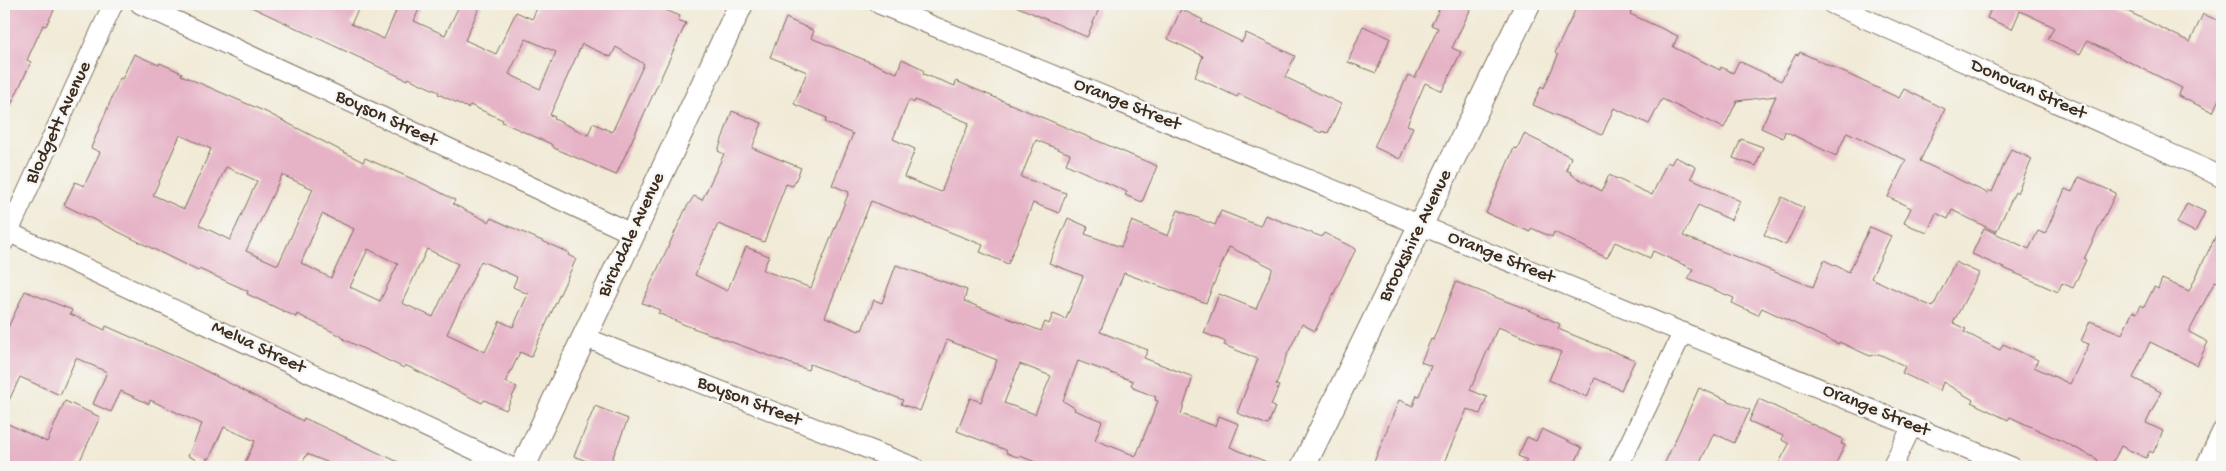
<svg xmlns="http://www.w3.org/2000/svg" width="2226" height="471" font-family="'Gochi Hand',sans-serif">
	<rect width="100%" height="100%" fill="#f6f6f2"/>
	<filter id="ink" filterUnits="userSpaceOnUse"><feTurbulence type="fractalNoise" baseFrequency=".02" numOctaves="2"/><feDisplacementMap in="SourceGraphic" scale="10" xChannelSelector="R" yChannelSelector="G"/><feConvolveMatrix kernelMatrix="1 2 1 2 8 2 1 2 1" color-interpolation-filters="sRGB"/></filter>
	<filter id="wash" filterUnits="userSpaceOnUse"><feTurbulence type="fractalNoise" baseFrequency=".0096" numOctaves="4" result="noise"/><feDisplacementMap in="SourceGraphic" scale="20" xChannelSelector="R" yChannelSelector="G"/><feGaussianBlur stdDeviation="1.12" result="paint"/><feColorMatrix in="noise" values="0 0 0 0 0 0 0 0 0 0 0 0 0 0 0 0 0 1.4 0 .05"/><feComposite in="paint" operator="in"/></filter>
	<g filter="url(#wash)">
		<rect width="100%" height="100%" fill="#f1ead6"/>
		<g id="blocks">
			<path fill="#e6b2c6" fill-rule="evenodd" d="M7,4H57L46,26L43,25L27,60L31,62L4,120V11Z
				M245,4H361L351,24L384,39L399,4H421L414,21L445,35L460,4H481L465,40L496,54L516,12L532,19L539,4H651L680,16L678,20L686,23L616,175L554,148L551,144L502,122L503,120L470,105L468,108L438,94L439,92L408,78L407,80ZM526,39L556,52L540,89L509,74ZM582,44L611,57L616,47L644,64L612,132L593,123L588,135L554,119L555,117L550,115Z
				M1011,4H1101L1087,37Z
				M1442,4H1473L1452,48L1461,52L1442,91L1425,83L1407,125L1413,127L1400,159L1374,147L1408,75L1415,78L1438,28L1431,25Z
				M1578,4H1634L1630,14L1678,36L1673,47L1720,70L1721,67L1733,73L1739,61L1781,81L1796,54L1798,55L1800,52L1899,98L1904,89L1945,109L1920,161L1987,193L1988,190L1992,192L2011,149L2032,159L2017,193L2015,192L1996,232L1952,210L1948,219L1936,213L1927,233L1904,223L1911,208L1888,197L1906,160L1847,132L1836,156L1785,131L1783,138L1761,128L1776,96L1737,101L1724,128L1662,99L1649,124L1614,108L1602,135L1533,105L1541,86L1544,88L1558,55L1555,53Z
				M1993,4H2113L2190,42L2203,14L2219,21L2222,33V92L2213,112L2178,96L2182,88L2087,41L2080,54L2048,39L2054,27L2020,11L2012,29L1987,18Z
				M1181,9L1203,20L1201,22L1242,42L1246,33L1295,56L1285,77L1341,104L1328,133L1322,131L1321,133L1239,94L1237,97L1195,77L1203,56L1168,39Z
				M786,18L814,31L811,38L897,73L902,59L921,68V69L924,71L923,74L955,86L956,81L1157,166L1142,202L1125,195L1127,192L1119,188L1066,164L1070,154L1036,140L1021,177L1066,193L1059,213L1033,203L1008,264L980,252L983,245L871,201L825,317L859,331L860,329L862,330L874,300L882,303L896,265L967,290L964,301L1041,331L1045,322L1049,324L1053,314L1066,319L1083,276L1049,263L1068,218L1088,227L1085,234L1121,247L1132,221L1168,236L1178,210L1215,225L1221,211L1260,226L1265,215L1322,237L1324,233L1356,249L1315,331L1302,324L1286,357L1276,385L1279,386L1271,405L1275,407L1268,425L1237,413L1258,359L1224,345L1226,342L1204,333L1219,294L1256,309L1273,268L1229,247L1206,303L1124,273L1100,332L1148,350L1144,358L1193,377L1181,414L1215,426L1219,416L1239,424L1230,447L1279,467H1048L1020,456L1017,457L1007,453L1006,450L957,431L970,398L981,402L997,360L947,340L920,411L901,404L903,400L810,364L808,370L685,325L658,313L660,310L642,303L686,208L694,196L702,200L724,154L718,151L732,111L762,123L752,148L801,168L793,186L786,184L764,242L718,224L695,275L727,291L746,247L769,256L763,270L811,288L849,192L832,185L853,134L825,122L827,118L794,104L807,72L770,57ZM909,100L914,103L915,100L969,123L941,192L904,177L915,149L893,139ZM1078,361L1133,381L1131,385L1134,387L1133,388L1156,397L1155,400L1158,401L1136,456L1095,440L1102,421L1074,410L1075,408L1063,401ZM1020,364L1051,376L1035,414L1004,403Z
				M1363,26L1390,38L1376,73L1348,62Z
				M134,54L159,65L160,63L182,73L181,75L266,112L363,162L365,158L424,184L455,200L453,204L489,222L491,218L569,253L568,255L576,259L531,357L520,352L506,382L517,387L506,410L484,400L482,403L405,365L404,368L345,340L341,336L297,314L296,317L247,294L248,291L199,269L198,271L64,205L75,182L84,186L100,152L91,148L120,78L122,79ZM180,135L211,149L184,209L153,195ZM226,167L257,181L230,240L199,225ZM282,175L313,189L278,265L246,251ZM322,214L354,229L331,278L301,263ZM368,249L398,264L380,301L350,287ZM427,249L458,264L433,317L402,303ZM481,261L517,277L513,287L528,294L513,327L500,321L485,352L447,334Z
				M1524,134L1571,157L1566,170L1571,172L1570,174L1602,191L1609,175L1652,195L1667,162L1671,164L1675,157L1696,167L1691,178L1740,201L1731,220L1698,205L1683,236L1813,287L1824,260L1849,272L1870,227L1891,236L1871,278L1933,307L1955,262L1979,273L1953,323L1966,329L1964,332L2000,350L2003,344L2038,360L2034,367L2070,384L2089,344L2081,341L2090,321L2122,334L2133,311L2137,313L2141,305L2144,307L2154,287L2158,289L2162,279L2189,291L2222,223V284L2215,281L2189,332L2208,342L2197,365L2150,342L2133,378L2161,392L2146,423L2163,431L2153,453L2150,451L2146,458L2121,446L2112,464L2105,466L2098,462L2097,459L2062,441L2010,417L2008,420L1971,402L1973,400L1943,382L1940,391L1902,373L1905,366L1879,354L1870,356L1839,342L1838,344L1762,308L1758,315L1732,303L1734,298L1688,279L1693,269L1653,251L1650,258L1615,242L1607,258L1554,232L1552,237L1531,228L1530,232L1486,213L1514,148L1517,149Z
				M1741,139L1763,147L1756,166L1733,158Z
				M2079,177L2116,193L2084,259L2086,260L2073,288L2062,283L2058,292L1972,254L1984,228L2029,249L2038,231L2045,234L2065,189L2072,192Z
				M1782,197L1804,208L1786,245L1764,235Z
				M2187,203L2205,212L2195,232L2177,223Z
				M1456,282L1529,310L1560,324L1558,329L1635,360L1621,390L1595,378L1587,397L1549,380L1561,352L1498,327L1470,390L1487,397L1480,414L1467,409L1442,467H1389L1374,462L1399,400L1413,406L1417,395L1419,396L1431,366L1421,362L1431,339L1433,340Z
				M25,291L72,310L70,314L105,330L106,326L192,364L303,421L304,418L409,467H339L307,454L300,467H243L255,441L224,427L209,459L207,458L205,464L188,456L202,424L150,400L149,404L121,391L111,412L93,404L107,372L76,358L60,395L20,377L4,411V336Z
				M1699,388L1750,410L1734,443L1714,433L1698,467H1663Z
				M1759,399L1843,439L1841,444L1845,445L1834,467H1777L1789,444L1782,440L1783,436L1749,421Z
				M65,401L100,417L77,467H4V422L47,442Z
				M595,406L628,419L609,467H601L574,456Z
				M1542,429L1582,448L1573,467H1523L1527,460L1518,456L1527,437L1536,441Z"/>
		</g>
	</g>
	<g filter="url(#ink)">
		<use href="#blocks" fill-opacity="0" stroke="#7b6d5e" stroke-width="1"/>
		<g fill="none" stroke-linecap="round" stroke-linejoin="round">
			<defs>
				<path id="minor" d="M140,4L633,234
					M879,4L2012,467
					M1832,4L2201,167L2222,178
					M4,230L511,467
					M4,242L113,4
					M584,337L914,467
					M1618,467L1683,332
					M1892,467L1912,426
					M2205,467L2222,431"/>
				<path id="tertiary" d="M523,467L741,4
					M1303,467L1528,4"/>
			</defs>
			<use href="#minor" stroke="#7b6d5e" stroke-width="21"/>
			<use href="#tertiary" stroke="#7b6d5e" stroke-width="26"/>
			<use href="#minor" stroke="#fff" stroke-width="19"/>
			<use href="#tertiary" stroke="#fff" stroke-width="24"/>
		</g>
	</g>
	<g text-anchor="middle" dominant-baseline="central" stroke-width="5" stroke-linejoin="round" paint-order="stroke">
		<g font-size="19" fill="#3b2a1e" stroke="#f6f6f2">
			<text transform="translate(2028 90) rotate(24)">Donovan Street</text>
			<text transform="translate(1127 105) rotate(22)">Orange Street</text>
			<text transform="translate(386 119) rotate(25)">Boyson Street</text>
			<text transform="translate(59 123) rotate(-65)">Blodgett Avenue</text>
			<text transform="translate(632 235) rotate(-65)">Birchdale Avenue</text>
			<text transform="translate(1416 236) rotate(-64)">Brookshire Avenue</text>
			<text transform="translate(1501 258) rotate(22)">Orange Street</text>
			<text transform="translate(258 348) rotate(25)">Melva Street</text>
			<text transform="translate(749 402) rotate(21)">Boyson Street</text>
			<text transform="translate(1876 411) rotate(22)">Orange Street</text>
		</g>
	</g>
	<rect width="2226" height="471" fill="none" stroke="#f6f6f2" stroke-width="20"/>
</svg>
